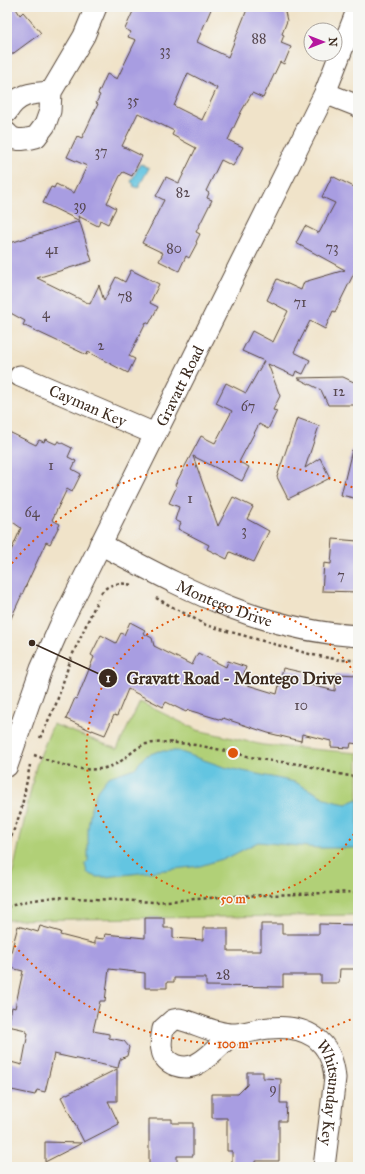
<svg xmlns="http://www.w3.org/2000/svg" width="365" height="1174" font-family="'IM FELL Great Primer',serif">
	<rect width="100%" height="100%" fill="#f6f6f2"/>
	<filter id="ink" filterUnits="userSpaceOnUse"><feTurbulence type="fractalNoise" baseFrequency=".025" numOctaves="2"/><feDisplacementMap in="SourceGraphic" scale="8" xChannelSelector="R" yChannelSelector="G"/><feConvolveMatrix kernelMatrix="1 2 1 2 8 2 1 2 1" color-interpolation-filters="sRGB"/></filter>
	<filter id="wash" filterUnits="userSpaceOnUse"><feTurbulence type="fractalNoise" baseFrequency=".012" numOctaves="4" result="noise"/><feDisplacementMap in="SourceGraphic" scale="16" xChannelSelector="R" yChannelSelector="G"/><feGaussianBlur stdDeviation="0.9" result="paint"/><feColorMatrix in="noise" values="0 0 0 0 0 0 0 0 0 0 0 0 0 0 0 0 0 1.4 0 .05"/><feComposite in="paint" operator="in"/></filter>
	<g filter="url(#wash)">
		<rect width="100%" height="100%" fill="#f0e3c9"/>
		<path fill="#b1d077" stroke="#767d4a" d="M140,702L197,730L263,745L358,753V915L7,920V900L36,766L53,724L117,749Z"/>
		<path fill="#63c5e1" stroke="#4f7880" d="M140,164L149,168L138,188L133,186L134,184L131,182Z
			M159,751H178L224,767L295,782L331,801L346,804L358,799V848H318L258,842L229,857L200,866L106,877H97L87,873L85,864L88,861V828L91,808L97,791L108,777L135,768L145,756Z"/>
		<g id="blocks">
			<path fill="#a89de1" fill-rule="evenodd" d="M7,7H15L20,15L23,12L41,33L7,58Z
				M135,7H212L197,42L228,57L248,7H284L287,21L282,34L284,35L281,43L291,47L284,64L280,62L263,98L252,93L241,112L228,140L243,147L233,166L221,160L206,191L209,193L207,198L212,200L196,232L200,234L196,242L197,243L189,258L186,256L179,271L159,261L163,253L142,243L164,200L156,196L166,177L179,183L196,148L172,135L174,131L138,113L122,146L142,156L132,176L123,172L120,176L107,203L116,208L108,224L100,220L98,226L78,216L92,261L37,278L90,304L99,285L104,301L116,277L125,282L131,270L159,284L150,303L158,307L149,324L146,322L129,356L135,359L128,373L88,352L87,355L23,325L25,321L7,311V244L80,221L43,203L51,187L54,188L56,184L74,193L87,166L67,157L77,136L82,138L98,104L96,103L100,95L98,94L107,74L117,79L136,40L128,37L131,32L125,29ZM188,73L217,88L202,120L174,106Z
				M332,176L358,189V265L335,312L333,311L325,329L310,321L294,352L310,360L303,374L296,371L294,376L268,364L280,396L273,410L277,411L268,429L259,424L239,462L249,467L242,481L193,456L218,526L233,497L253,507L247,519L269,531L254,562L230,552L227,559L207,549L209,545L178,529L181,523L175,520L179,507L169,503L177,486L175,485L201,436L215,443L232,411L216,403L226,383L246,393L264,361L242,351L252,331L273,342L288,311L267,300L277,279L301,290L304,282L345,270L296,243L305,226L319,233L335,203L322,197Z
				M343,377L358,384V405H328L321,390L297,378Z
				M297,418L319,426L305,468L320,458L330,478L288,499L277,477Z
				M7,431L36,445L39,440L44,442L45,439L56,444L58,441L72,448L68,457L76,461L72,469L81,474L72,492L67,489L52,520L60,524L50,544L46,542L7,627V560L21,528L7,518Z
				M352,450L358,451V499L341,495Z
				M333,539L358,541V592L322,591L324,563L331,564Z
				M130,622L145,630L143,633L152,638L154,646L192,665L198,653L226,667L228,661L246,667L241,683L277,694L283,668L305,673L303,683L335,691L336,674L358,675L357,701H358V744L351,743L350,748L331,747V741L302,734L301,741L268,733L223,718L222,720L188,710L186,712L166,702L163,707L128,689L117,716L114,715L105,735L92,730V731L66,719L75,698L77,699L94,657L91,655L101,635L116,643L121,633L124,635Z
				M145,918H164V928H173V938L203,940V928H228V951H261V924H282V934H319V924L358,925V969H340L339,983H321V975H283V987L206,986V978H174V982H167V988H145V973L109,969L105,1001H100L93,1031L109,1034V1038L124,1041L129,1047L127,1056L120,1059L118,1068L54,1054L45,1092L37,1090L35,1095L7,1089V1061L22,1065L28,1033L26,1032V1030L8,1026L12,1007L15,1008L23,971L7,967L18,926L38,932L40,926L61,932L60,935L95,944V938L104,939L105,934L145,938Z
				M117,1069V1101H108L119,1124L84,1142L61,1097Z
				M247,1072H263V1078L281,1079L280,1103H287L286,1121H279V1161H255V1167H232V1151H227V1118H212V1094H238L247,1085Z
				M149,1119H172V1123H193V1156H177V1164H171V1167H149Z
				M45,1142L82,1143L45,1162Z"/>
		</g>
	</g>
	<g filter="url(#ink)">
		<use href="#blocks" fill-opacity="0" stroke="#564638" stroke-width="1"/>
		<g fill="none" stroke-linecap="round" stroke-linejoin="round">
			<defs>
				<g id="minor">
					<path d="M325,93L358,106"/>
					<path d="M7,112C17,94 31,93 51,92"/>
					<path d="M7,133C14,143 26,139 36,137L45,125L50,111L51,92L84,36L96,7"/>
					<path id="s1" d="M20,376L155,434"/>
					<path id="s2" d="M100,544C186,589 258,630 358,636"/>
					<path id="s3" d="M7,766L41,669L60,626L325,93L358,8"/>
					<path id="s4" d="M232,1034C221,1044 210,1057 197,1064C184,1071 164,1065 162,1050C160,1044 162,1035 163,1029L173,1020L179,1019C196,1023 215,1034 232,1034C244,1034 257,1029 269,1028C306,1024 332,1040 335,1078L324,1167"/>
				</g>
			</defs>
			<use href="#minor" stroke="#564638" stroke-width="23"/>
			<path stroke="#564638" stroke-width="2.5" stroke-dasharray="3 3" stroke-linecap="butt" d="M101,593C109,583 120,582 132,585
				M156,598L206,625L313,655L341,660H358
				M40,738L56,704L71,658L98,599
				M34,755C59,764 89,777 116,764C126,759 135,747 146,744C177,738 221,750 251,757C266,761 283,762 299,764C319,768 337,775 358,777
				M7,848L21,811L30,765
				M7,907L27,901L55,897L155,902L237,896L358,892"/>
			<use href="#minor" stroke="#fff" stroke-width="21"/>
		</g>
	</g>
	<g fill="none" stroke="#df570d" stroke-width="2" stroke-dasharray="2 4">
		<path d="M357 829A146 146 0 1 1 357 677"/>
		<path d="M356 1017A291 291 0 0 1 8 938M8 568A291 291 0 0 1 356 489"/>
	</g>
	<g text-anchor="middle" dominant-baseline="central" stroke-width="3" stroke-linejoin="round" paint-order="stroke">
		<g font-size="14" fill="#56474f">
			<text x="259" y="38">88</text>
			<text x="165" y="50">33</text>
			<text x="133" y="100">35</text>
			<text x="101" y="151">37</text>
			<text x="183" y="192">82</text>
			<text x="80" y="205">39</text>
			<text x="332" y="247">73</text>
			<text x="174" y="248">80</text>
			<text x="52" y="249">41</text>
			<text x="125" y="296">78</text>
			<text x="300" y="302">71</text>
			<text x="46" y="313">4</text>
			<text x="101" y="345">2</text>
			<text x="339" y="391">12</text>
			<text x="248" y="406">67</text>
			<text x="51" y="465">1</text>
			<text x="190" y="498">1</text>
			<text x="32" y="512">64</text>
			<text x="244" y="530">3</text>
			<text x="341" y="575">7</text>
			<text x="301" y="705">10</text>
			<text x="223" y="974">28</text>
			<text x="273" y="1088">9</text>
		</g>
		<g font-size="16" fill="#3b2a1e" stroke="#f6f6f2">
			<text stroke="none"><textPath href="#s3" startOffset="418">Gravatt Road</textPath></text>
			<text stroke="none"><textPath href="#s1" startOffset="74">Cayman Key</textPath></text>
			<text stroke="none"><textPath href="#s2" startOffset="138">Montego Drive</textPath></text>
			<text stroke="none"><textPath href="#s4" startOffset="332">Whitsunday Key</textPath></text>
		</g>
	</g>
	<circle cx="233" cy="753" r="6" fill="#df570d" stroke="#f6f6f2" stroke-width="2"/>
	<g font-size="12" text-anchor="middle" font-weight="bold" fill="#df570d" stroke="#f6f6f2" stroke-width="3" stroke-linejoin="round" paint-order="stroke">
		<text x="233" y="903">50 m</text>
		<text x="233" y="1048">100 m</text>
	</g>
	<path fill="none" stroke="#3b2a1e" stroke-width="1.5" d="M32 643L108 678"/>
	<g fill="#3b2a1e" stroke="#f6f6f2" stroke-width="1.5">
		<circle cx="32" cy="643" r="4"/>
		<circle cx="108" cy="678" r="10"/>
	</g>
	<g font-size="12" text-anchor="middle" font-weight="bold" fill="#fff">
		<text x="108" y="682">1</text>
	</g>
	<g font-size="17" text-anchor="middle" font-weight="bold" fill="#3b2a1e" stroke="#f6f6f2" stroke-width="3" stroke-linejoin="round" paint-order="stroke">
		<text x="234" y="684">Gravatt Road - Montego Drive</text>
	</g>
	<rect width="365" height="1174" fill="none" stroke="#f6f6f2" stroke-width="24"/>
	<g transform="translate(323 42) rotate(90)"><circle r="19" fill="#f6f6f2" stroke="#aba49d"/>
	<path d="M0-3L7 15L0 10L-7 15Z" fill="#b5179e"/>
	<text y="-6" font-size="11" font-weight="bold" text-anchor="middle" fill="#3b2a1e">N</text>
	</g>
</svg>
